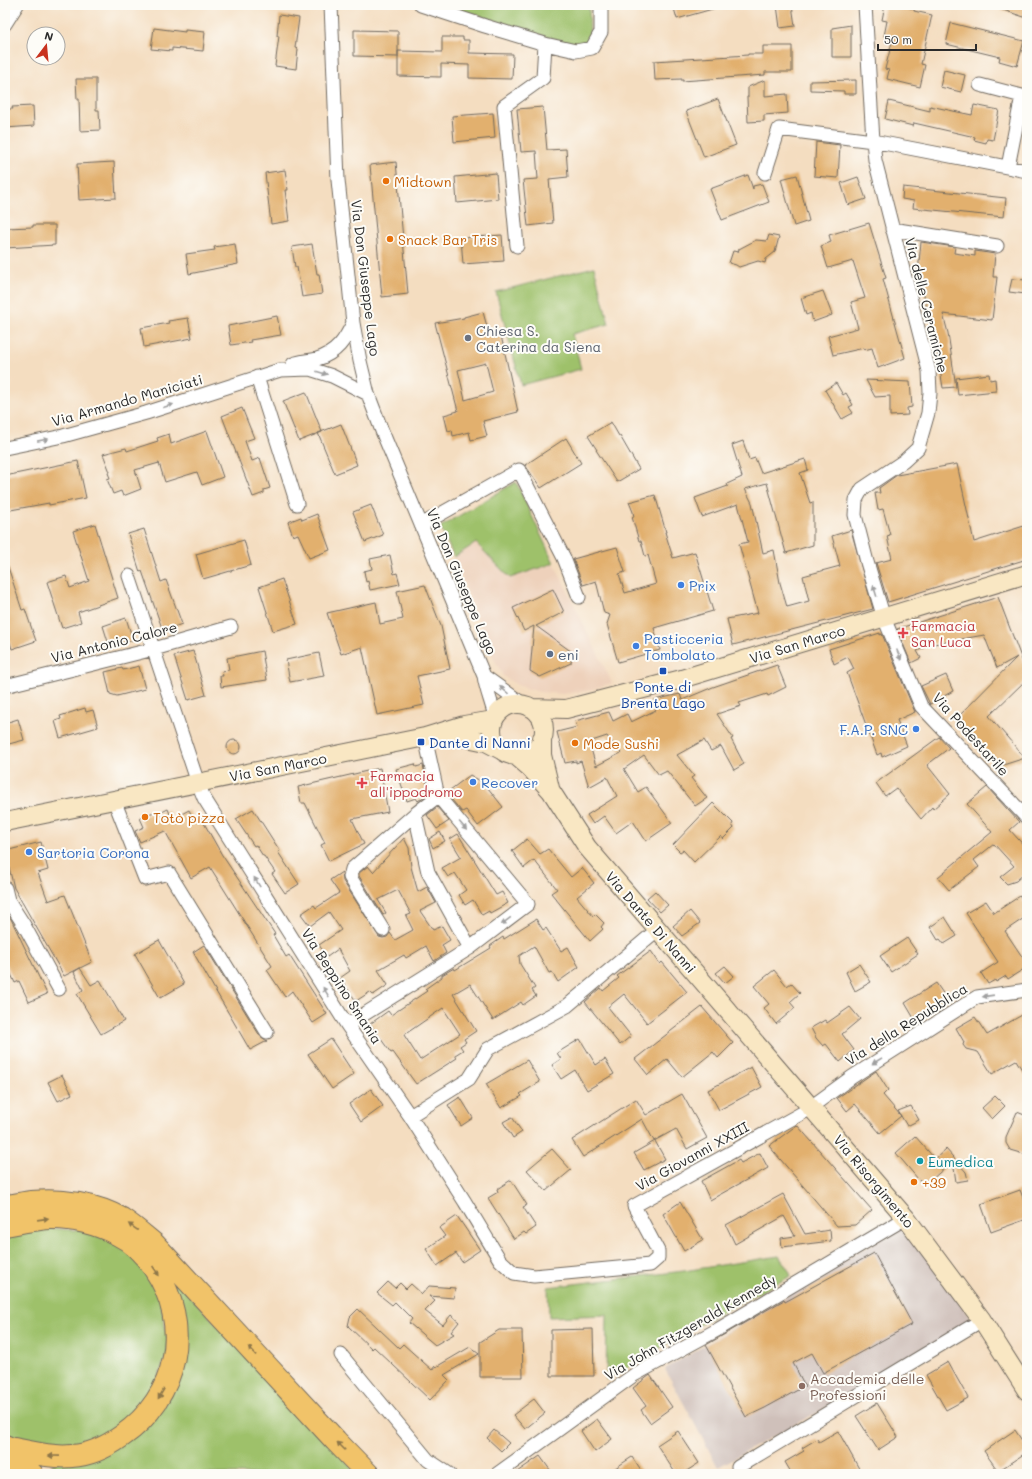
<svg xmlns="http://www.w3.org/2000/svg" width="1032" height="1479" font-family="Mali,sans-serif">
	<rect width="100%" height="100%" fill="#fdfcf7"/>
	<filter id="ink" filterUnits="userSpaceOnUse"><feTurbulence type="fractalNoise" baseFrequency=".025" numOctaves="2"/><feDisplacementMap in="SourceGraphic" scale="8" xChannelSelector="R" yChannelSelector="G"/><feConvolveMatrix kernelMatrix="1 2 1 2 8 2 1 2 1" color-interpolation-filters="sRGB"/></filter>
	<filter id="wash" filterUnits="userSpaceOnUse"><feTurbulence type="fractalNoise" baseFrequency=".012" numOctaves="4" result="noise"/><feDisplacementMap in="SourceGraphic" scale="16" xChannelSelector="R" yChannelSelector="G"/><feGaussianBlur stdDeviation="0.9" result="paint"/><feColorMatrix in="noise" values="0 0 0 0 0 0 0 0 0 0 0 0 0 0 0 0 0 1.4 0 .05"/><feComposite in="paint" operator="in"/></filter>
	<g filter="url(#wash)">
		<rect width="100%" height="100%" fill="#f4ddc0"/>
		<path fill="#eed1bb" d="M476,543L510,578L554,563L612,683L586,691L563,694L539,692L517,685L503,676L495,661L479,622L454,557Z"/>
		<path fill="#cfc0ba" d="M904,1225L973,1321L836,1402L718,1467L665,1369Z"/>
		<path fill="#9ec16b" stroke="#64764b" d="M444,5H589L590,42L574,44L547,37Z
			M594,267L609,324L572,334L581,369L521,385L496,292Z
			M516,482L554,563L510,578L476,543L454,557L440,527Z
			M36,1227L96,1232L134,1255L159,1291L169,1349L148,1403L102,1439L59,1449L14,1438L5,1434V1233Z
			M779,1256L789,1271L791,1276L711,1318L606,1380L607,1315L549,1317L548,1287L684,1271Z
			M170,1275L358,1474H71L51,1465L165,1404Z"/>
		<g id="blocks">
			<path fill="#e2b06e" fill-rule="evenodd" d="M673,5H715L716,8L677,19Z
				M777,5H792L795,26L780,28Z
				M885,5H899L914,9V11L932,15L921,64L925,65L920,87L887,79L889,70L885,69L893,38L884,36L887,21L882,20Z
				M994,5H1027V18L994,7Z
				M279,15L299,18L295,48L298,49L296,69L275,66L279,36H277Z
				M951,23L1024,41L1017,66L999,61L1000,57L946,44Z
				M851,25V57H832V28Z
				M154,28L185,32V30L205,32L203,51L172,48V51L151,49Z
				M354,30L398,31V57L354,56Z
				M442,37H463V40H469V53L513,54L512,79L469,78V65L441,64V77L398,76V51L442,52Z
				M763,46H792V72H765V75L682,81V79L655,80L654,61L748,55V54H763Z
				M944,70L965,75L961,92L940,87Z
				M76,79H96V110H99L100,130L80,131L79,99H77Z
				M765,80V96L787,94L788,113L764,115V121L748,122L747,97H748V87Z
				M856,80V94H844V91L810,90V81Z
				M718,99L736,145L704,157L686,111Z
				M889,101L930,111V106L972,115L974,105L999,110L993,140L987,139L986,143L974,140L975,137L914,123L913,126L885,119Z
				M33,106L34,126L5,128V109H13L12,107Z
				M543,107L547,150L566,149L568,177L549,179L553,223L528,226L523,180L538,179L536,151L521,152L517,109Z
				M493,113L495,138L454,142L452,116Z
				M816,142L840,145L838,178L814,176Z
				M114,162L116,198L79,200L77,164Z
				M396,162L408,294L382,297L370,165Z
				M285,170L288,190H285L289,221L271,224L265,173Z
				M496,173L498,199L457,203L455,177Z
				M748,175L753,189V186L762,184L769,202L722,220L710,189Z
				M797,175L809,221L794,226L781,179Z
				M858,177L866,199L848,205L841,183Z
				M903,187L1006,198L1004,217L913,208L914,201L902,199Z
				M869,223L886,278L883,279L905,358L878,368L872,348L864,350V348L833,355L828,336L858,328L851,302L865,298L853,261L828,268L821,246L831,242L829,235Z
				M33,225H55V245L5,248V228L33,227Z
				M502,235L504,261L463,264L461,238Z
				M769,235L779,237L775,252L766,259L765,263L758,261L739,267L736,265L729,263L733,251L738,252L739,249L756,240L767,241Z
				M921,242L955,247L954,253L975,256V251L995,254L993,277H997L992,320L943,314L948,333L956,387L943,388L934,332H933L918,272Z
				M235,244L238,264L189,274L186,254L215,250L214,247Z
				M312,244L317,274H319L322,294L302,297L297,267H295L292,247Z
				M1012,279L1027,280L1025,294L1009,292Z
				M823,291L832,315L813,322L811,313L806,315L801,298Z
				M483,312L489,334L500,331L518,412L483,421L487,436L471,440L469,432L453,436L452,430L448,431L444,415L458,411L435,323L464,318V317ZM486,363L493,392L465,400L458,370Z
				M277,316L281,335L250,340L251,342L231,345L228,326Z
				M188,318L192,338L144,347L141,328L169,323L168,321Z
				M989,374L990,380L995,379L996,391L958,395L956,378Z
				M866,380L910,382L912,407L907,408L908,415L890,416V396L875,397Z
				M836,383L843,395L846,393L853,405L849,407L853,413L842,419L825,390Z
				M306,392L322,432L299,441L283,401Z
				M242,408L254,438L245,441L252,461L260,458L270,488L264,490V493L253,497L222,416Z
				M611,422L619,436H620L639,469L617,482L596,450H597L588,436Z
				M341,424L357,465L335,474L318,433Z
				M207,431L223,477L202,485L197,472L165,482L159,463L135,470L141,489L123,496L121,491L113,494L107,479L110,478L108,473L110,472L103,454L126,448L127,451L158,441L157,438L169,434L171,444Z
				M566,438L581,463L541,488L525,465Z
				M743,441L749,460L755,458L761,473L805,459L808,470L800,473L810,503L813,502V545L786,553L767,483L745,489L752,503L763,553L774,550L780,583L787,607L809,601L803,576L840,566L832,536L851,530L873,609L733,645L727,619L758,613L739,544L748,542L738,504L702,517L695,498L728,486L727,484L742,477L732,445Z
				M78,461L86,498L49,505V503L5,511V476Z
				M957,464L974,542L1027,525V559L888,602L876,563L892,559L887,536L890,535L883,509L878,510L875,493H880L879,488L897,475Z
				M655,495L666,532H665L673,558L695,552L713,611L654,628L660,650L618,662L607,624L610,615L604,613L596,581L583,585L573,559L617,547L625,572L619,574L625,593L656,584L648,555L645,556L641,541H639L632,517H634L633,512L629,502Z
				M371,505L383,535L365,542L353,512Z
				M317,514L330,550L309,558L298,534L293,536L288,522L301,517L302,520Z
				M95,524L118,598L78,612L81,622L62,628L47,582L66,576L70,588L89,581L73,531Z
				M144,529L161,582L166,580L182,624L163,631L142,571L140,572L128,534Z
				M244,540L251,565L203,579L196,554Z
				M390,555L394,574L397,573L400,584L370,590L368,581L366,582L364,571L372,569L370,559Z
				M7,564L22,610L25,609L36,641L12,649L5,627V565Z
				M282,579L297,624L273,631L259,587Z
				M425,585L441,626L450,669L417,676L424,705L377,715L362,647L341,654L327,613L376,602L380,624L403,619L397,591Z
				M553,589L564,612L536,626L572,652L571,663L540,677L530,671L534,626L524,631L513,608Z
				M998,597L1027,673V679L989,716L1025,758L1000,766L956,719L1017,657L997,668L984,635L934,644L917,651L921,658L911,663L897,629Z
				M126,618L133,640L110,648L103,626Z
				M880,633V635L882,634L915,712L897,720L907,746L882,757L881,753L877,755L847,673L854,669L848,657L834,664L829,649Z
				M193,651L206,695L188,700L174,656Z
				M262,651L267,680L221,687L220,676H223L222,671L229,670L227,658Z
				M319,653L324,676L290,682L286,660Z
				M777,665L786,687L768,696L767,694L739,703L741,706L717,714L733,738L731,739L744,764L734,770L721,746L711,751L704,740L677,755L694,776L691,778L707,798L695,806L667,771L659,775L644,755L624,769L638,792L646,787L672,823L646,841L633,821L616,833L604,816L593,824L587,815L617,796L607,777L589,787L581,761L576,763V761L565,763L557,732L577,727L575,721L609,712L613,721L627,714L631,722L656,710L654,700L680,694L682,700L713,687ZM607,736L621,753L596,766L589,742Z
				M139,666L145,689L117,696L110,694L105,672L122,668L123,670Z
				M946,675L953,691L930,704L921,686Z
				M85,708L86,712L93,710L98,727L60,738L55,721L61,719L60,716Z
				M18,719L24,740L5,745V723Z
				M939,737L949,748L927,765L950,794L933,809L932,807L921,819L896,788L885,796L876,783Z
				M227 747a7 7 0 1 1 14 0a7 7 0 1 1-14 0Z
				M415,764L416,767L423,765L429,793L418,801L416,798L407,801L396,769Z
				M380,768L388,812L352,819L364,844L329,861L321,845L325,843L305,803H301L298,787Z
				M470,775L484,783L503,807L478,826L466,810L462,812L446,793Z
				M987,787L1019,822L1010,830L1027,849V871L1016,881L1007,884L1000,877L1014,866L994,844L974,860L979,867L949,890L938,877L992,832L967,804Z
				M713,803L733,823L732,825L734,828L723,839L721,836L694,862L683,850L680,852L673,845Z
				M437,807L449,821L437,829L427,815Z
				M168,809L172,819L189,810L194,820L200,816L222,855L275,934L273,935L286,957L289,955L327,1014L313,1023L292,991L285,997L267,970L272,966L210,867L191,878L165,831L140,842L135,831L144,827L140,818L156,811L158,814Z
				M253,809L280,851L278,852L299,884L285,893L272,874L275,872L264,856H263L256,845L254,846L236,819Z
				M440,832L445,841L433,848L429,839Z
				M458,834L496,895L502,892L508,903L490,913L489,911L482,915L473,900L465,905L459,895L466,890L455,873L448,877L442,868L461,857L450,839Z
				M404,838L409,848L411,867L418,892L427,887L436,903L420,911L433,930L442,926L450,940L442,945L446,953L434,961L426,946L406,958L404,955L378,970L388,985L373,995L370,992L356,1001L340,978L350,971L338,949L327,957L319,945L341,930L329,912L310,926L301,914L314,905L316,908L339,893L330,880L342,872L343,881L379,937L383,938L387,937L390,933L395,940L413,930L406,916L411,914L398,890L378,900L386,913L383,915L359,876V873L368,866L373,872Z
				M527,839L540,854L548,849L571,877L582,868L594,883L577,897L593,916L595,914L604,923L601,927L603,929L590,941L551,893L557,889L534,860L524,868L512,851Z
				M41,842L48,870L38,873L48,901L65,895L92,962L64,976L14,888L5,851Z
				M655,891L668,905L660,912L647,898Z
				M1020,896L1027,907V916L1005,931L1027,964V967L1008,979L1006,976L996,982L995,980L988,984L981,973L998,962L966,913L986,901L994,913Z
				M5,910L11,919L47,994L29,1002L19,981L15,983L5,961Z
				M690,911L700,923L682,936L673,926Z
				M945,917L957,936L944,944L940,939L938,940L930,927Z
				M536,919L543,930L546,928L561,951L568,947L579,967L558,982L552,972L549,973L534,946L519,956L520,964L535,988L532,990L536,996L523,1005L521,1002L493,1020L470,984L453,994L476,1031L464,1039L466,1042L460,1046L463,1050L455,1055L457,1058L416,1084L393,1052L391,1053L370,1024L388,1011L391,1015L427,991L425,989L442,977V975L454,968L455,970L491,948L490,946L503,937L504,939ZM443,1008L460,1034L420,1060L404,1035Z
				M907,938L918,954L891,972L880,956Z
				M159,940L184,984L160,998L135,954Z
				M204,945L260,1036L267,1041L250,1050L193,952Z
				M651,951L660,964L662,962L687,992L647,1023L624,994L608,1007L631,1036L620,1045L585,1002L601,988L603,991L619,978L617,976Z
				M859,964L871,982L855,991L846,972Z
				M725,966L734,976L725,983L716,973Z
				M80,968L91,985L100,980L124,1021L101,1034L77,994L83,990L74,972Z
				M774,970L787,986L791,983L800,993L790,1002L795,1008L776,1024L764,1008L769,1004L754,986Z
				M936,983L947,999L915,1020L905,1003Z
				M702,1007L733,1043L718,1058L713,1052L682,1077L667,1059L648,1075L635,1059Z
				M850,1007L860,1019L842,1034L854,1050L840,1062L826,1044L823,1046L816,1038L811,1028L825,1020L827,1023Z
				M1022,1015L1027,1023V1078L1016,1060L992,1074L978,1052L966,1049L963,1045L964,1042L956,1028L975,1017L987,1035Z
				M331,1039L354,1074L332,1089L308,1054Z
				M580,1039L596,1065L605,1059L614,1074L587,1090L575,1070L561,1079L552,1065L561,1059L557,1053Z
				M527,1060L540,1082L520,1094L522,1096L501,1108L486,1084Z
				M751,1067L762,1087L719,1110L708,1090Z
				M876,1071L888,1090L883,1095L901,1116L880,1133L855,1104L847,1111L837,1098Z
				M62,1075L72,1094L58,1101L48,1082Z
				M371,1089L383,1106L361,1122L349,1104Z
				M682,1094L707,1138L687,1149L676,1129L654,1141L642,1119L583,1157L572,1140L636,1099L646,1115Z
				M995,1096L1005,1106L992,1119L982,1108Z
				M460,1097L473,1118L461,1126L448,1105Z
				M911,1106L919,1120L907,1126L898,1111Z
				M1017,1112L1027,1116V1155L1010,1150L1006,1143V1137Z
				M512,1117L522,1132L513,1138L503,1122Z
				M797,1125L872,1210L855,1225L837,1226L769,1146Z
				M915,1136L935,1159L946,1149L966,1172L968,1180L956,1182L953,1161L924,1186L896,1153Z
				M655,1141L665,1159L644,1170L634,1153Z
				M552,1149L571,1170L546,1191L527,1170Z
				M760,1153L768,1168L710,1200L701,1181L739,1160L741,1163Z
				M511,1180L527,1205L523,1207L536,1227L526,1234L524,1232L514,1239L488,1198L498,1192L497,1189Z
				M1020,1190L1027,1208V1219L991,1232L981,1204Z
				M783,1194L805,1234L830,1230L831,1241L782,1247L781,1238L795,1236L784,1216L735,1244L726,1225Z
				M680,1202L703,1240L684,1251L663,1214Z
				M457,1216L480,1250L462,1262L456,1253L437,1266L426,1249L445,1236L439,1228Z
				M874,1253L912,1324L823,1373L812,1353L793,1363L805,1386L765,1408L746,1417L706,1345L784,1300L785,1302Z
				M388,1282L395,1288L400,1283L406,1289L411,1284L422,1294L429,1286L455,1288L454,1298L429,1296L435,1301L425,1311L443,1325L451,1315L459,1322L451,1332L454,1334L435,1345L409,1323L412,1319L395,1302L392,1305L377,1293Z
				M358,1309L399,1348L403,1344L432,1370L435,1366L436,1367L470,1347L479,1354L444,1375L449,1380L430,1400L374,1347L372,1349L348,1326L350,1317Z
				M593,1329L594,1376H551V1330Z
				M499,1330H522L523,1377H480V1342Z
				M948,1362L968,1398L946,1410L926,1375Z
				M650,1375L672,1407L650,1423L641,1410L646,1406L633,1388Z
				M534,1399L545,1413L525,1429L513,1415Z
				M877,1403L898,1437L878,1450L856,1416Z
				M597,1419L612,1439L595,1452L581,1431Z
				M494,1430L509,1443L501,1451L487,1438Z
				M1015,1430L1027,1448V1452L998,1471L984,1451Z
				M678,1431L699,1463L682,1474H676L657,1445Z
				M838,1431L862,1474H792L785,1462L804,1451L802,1448L817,1439L819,1442Z
				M540,1456L553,1474H514Z
				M632,1457L643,1474H606Z"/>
		</g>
	</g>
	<g filter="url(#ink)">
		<use href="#blocks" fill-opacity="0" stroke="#71695f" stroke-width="1"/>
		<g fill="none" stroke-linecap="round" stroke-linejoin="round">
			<defs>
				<path id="street" d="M331,5L338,180L353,323L360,361L368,394L382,431L484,676C486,690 492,703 495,717
					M421,5L485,26L545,44L576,51L592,48L601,32V5
					M865,5L873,141L875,160L929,371L930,393L928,413L918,448L904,461L862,489L856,500L855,515L867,562L884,618L921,706L1027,818
					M5,24L17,5
					M980,85L1022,96L1008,167
					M765,173L779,129L873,141L1027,171
					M892,229L997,246
					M517,246L504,106L543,78L545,44
					M293,364C301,361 309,361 317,359C337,353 345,340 353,323
					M257,377L297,504
					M5,448L63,436L146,413L280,370L310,369L332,376L368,394
					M421,525L519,470L564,558L579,597
					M129,576L198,783L204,798L347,1025L410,1116L465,1202L500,1260L514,1273L534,1276L650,1265L658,1258V1251L634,1206L804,1112L852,1077L977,997L1027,990
					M484,676L523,704
					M5,686L154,649L231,627
					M438,796L528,904L470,948
					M114,800L145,879L169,873L267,1032
					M5,888L8,900L24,925L59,989
					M383,930L350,877L352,869L415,814
					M347,1025L470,948L428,872L415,814L438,796L425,737
					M410,1116L469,1079L488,1049L567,1006L657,930
					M341,1355L428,1460L449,1474
					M738,1467L982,1320
					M497,1474L634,1375L717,1330L906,1218"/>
				<path id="secondary" d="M492 730a26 26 0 1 1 52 0a26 26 0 1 1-52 0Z
					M531,708L566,709L678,680L1027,574
					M443,733L486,742L501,750
					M542,738V755L550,788
					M516,756L530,768L551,791L587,847L906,1218L982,1320L1027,1391
					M5,822L425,737L464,725L494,720"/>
				<path id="highway" d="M5,1206C14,1205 23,1203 32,1202C61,1199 96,1204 122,1219C133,1226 143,1235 154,1244L336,1441L368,1474
					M5,1225C20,1222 35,1219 50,1218C71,1217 98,1224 117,1234C132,1241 145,1255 154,1268C193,1325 178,1397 122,1436C108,1446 90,1455 72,1456C51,1458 30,1452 9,1448L5,1446
					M5,1460L32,1474"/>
			</defs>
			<use href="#street" stroke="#71695f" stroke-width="15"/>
			<use href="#secondary" stroke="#71695f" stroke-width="20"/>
			<use href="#highway" stroke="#71695f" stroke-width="24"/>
			<use href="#street" stroke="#fff" stroke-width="13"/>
			<use href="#secondary" stroke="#f9e7c3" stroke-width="18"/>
			<use href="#highway" stroke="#f1c369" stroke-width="22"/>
		</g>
		<defs><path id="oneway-solid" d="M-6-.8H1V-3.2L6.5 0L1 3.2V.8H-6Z"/></defs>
		<g fill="#a0a0a0">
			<use href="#oneway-solid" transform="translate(322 373) rotate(16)"/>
			<use href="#oneway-solid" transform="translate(168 406) rotate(-18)"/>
			<use href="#oneway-solid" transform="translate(43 440) rotate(-11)"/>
			<use href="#oneway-solid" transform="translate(875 591) rotate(-107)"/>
			<use href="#oneway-solid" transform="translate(899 655) rotate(67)"/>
			<use href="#oneway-solid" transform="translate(504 690) rotate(-140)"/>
			<use href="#oneway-solid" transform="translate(463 826) rotate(50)"/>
			<use href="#oneway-solid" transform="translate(257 882) rotate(-122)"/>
			<use href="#oneway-solid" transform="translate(506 921) rotate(143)"/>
			<use href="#oneway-solid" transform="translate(326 992) rotate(-122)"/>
			<use href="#oneway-solid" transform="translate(988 996) rotate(172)"/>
			<use href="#oneway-solid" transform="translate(877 1061) rotate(148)"/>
		</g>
		<g fill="#8e774a">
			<use href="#oneway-solid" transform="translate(43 1219) rotate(-8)"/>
			<use href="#oneway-solid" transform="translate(133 1227) rotate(-145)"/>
			<use href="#oneway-solid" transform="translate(156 1271) rotate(56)"/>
			<use href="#oneway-solid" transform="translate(252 1351) rotate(-133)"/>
			<use href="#oneway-solid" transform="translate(161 1394) rotate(121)"/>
			<use href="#oneway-solid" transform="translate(341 1446) rotate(-135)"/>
			<use href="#oneway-solid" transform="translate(54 1456) rotate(-179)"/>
		</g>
	</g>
	<g fill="#e8710a" stroke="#fdfcf7" stroke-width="1.5">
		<circle cx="386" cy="181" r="4"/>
		<circle cx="390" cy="239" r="4"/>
		<circle cx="575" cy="743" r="4"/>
		<circle cx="145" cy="817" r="4"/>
		<circle cx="914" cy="1182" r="4"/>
	</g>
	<circle fill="#6b7280" stroke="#fdfcf7" stroke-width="1.5" cx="468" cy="338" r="4"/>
	<g fill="#3f7fe0" stroke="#fdfcf7" stroke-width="1.5">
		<circle cx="681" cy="585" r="4"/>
		<circle cx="636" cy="646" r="4"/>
		<circle cx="916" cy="729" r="4"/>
		<circle cx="473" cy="782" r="4"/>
		<circle cx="29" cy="852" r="4"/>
	</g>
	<g fill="#e0444e" stroke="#fdfcf7" stroke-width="1.5">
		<path d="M901 627h4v4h4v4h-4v4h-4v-4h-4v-4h4z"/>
		<path d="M360 777h4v4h4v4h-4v4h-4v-4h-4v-4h4z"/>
	</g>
	<circle fill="#5c6f8a" stroke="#fdfcf7" stroke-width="1.5" cx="550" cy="654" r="4"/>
	<g fill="#1a4fb4" stroke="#fdfcf7" stroke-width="1.5">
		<rect x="659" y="667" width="8" height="8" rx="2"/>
		<rect x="417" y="738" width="8" height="8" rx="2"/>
	</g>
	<circle fill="#0f9aa8" stroke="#fdfcf7" stroke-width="1.5" cx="920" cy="1161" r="4"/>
	<circle fill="#8d6e63" stroke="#fdfcf7" stroke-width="1.5" cx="802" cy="1386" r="4"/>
	<g text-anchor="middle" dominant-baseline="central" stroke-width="4" stroke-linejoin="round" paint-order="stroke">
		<g font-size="14" fill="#c56008" stroke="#fdfcf7" text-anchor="start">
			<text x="394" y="181">Midtown</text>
			<text x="398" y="239">Snack Bar Tris</text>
			<text x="583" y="743">Mode Sushi</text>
			<text x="153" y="817">Totò pizza</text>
			<text x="922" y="1182">+39</text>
		</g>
		<g font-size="14" fill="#2b2b2b" stroke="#fdfcf7">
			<text transform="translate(366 278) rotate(83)">Via Don Giuseppe Lago</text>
			<text transform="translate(927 305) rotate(76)">Via delle Ceramiche</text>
			<text transform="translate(127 400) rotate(-16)">Via Armando Maniciati</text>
			<text transform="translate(462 581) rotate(67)">Via Don Giuseppe Lago</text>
			<text transform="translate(114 642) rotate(-14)">Via Antonio Calore</text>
			<text transform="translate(797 644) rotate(-17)">Via San Marco</text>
			<text transform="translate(971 734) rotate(48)">Via Podestarile</text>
			<text transform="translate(278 767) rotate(-11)">Via San Marco</text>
			<text transform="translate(651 922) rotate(49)">Via Dante Di Nanni</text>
			<text transform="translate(342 986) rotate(57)">Via Beppino Smania</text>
			<text transform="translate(906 1024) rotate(-32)">Via della Repubblica</text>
			<text transform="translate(692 1156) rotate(-29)">Via Giovanni XXIII</text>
			<text transform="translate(874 1181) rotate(50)">Via Risorgimento</text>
			<text transform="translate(690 1327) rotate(-30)">Via John Fitzgerald Kennedy</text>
		</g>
		<g font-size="14" fill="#5b616d" stroke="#fdfcf7" text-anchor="start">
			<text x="476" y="330">Chiesa S.<tspan x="476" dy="16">Caterina da Siena</tspan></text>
		</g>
		<g font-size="14" fill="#366cbe" stroke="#fdfcf7" text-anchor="start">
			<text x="689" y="585">Prix</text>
			<text x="644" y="638">Pasticceria<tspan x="644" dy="16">Tombolato</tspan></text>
			<text x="908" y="729" text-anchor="end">F.A.P. SNC</text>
			<text x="481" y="782">Recover</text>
			<text x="37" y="852">Sartoria Corona</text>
		</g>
		<g font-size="14" fill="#be3a42" stroke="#fdfcf7" text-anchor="start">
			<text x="911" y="625">Farmacia<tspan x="911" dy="16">San Luca</tspan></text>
			<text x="370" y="775">Farmacia<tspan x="370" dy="16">all'ippodromo</tspan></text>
		</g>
		<g font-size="14" fill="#4e5e75" stroke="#fdfcf7" text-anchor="start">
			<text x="558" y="654">eni</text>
		</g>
		<g font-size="14" fill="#164399" stroke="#fdfcf7">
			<text x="663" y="686">Ponte di<tspan x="663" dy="16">Brenta Lago</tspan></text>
			<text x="429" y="742" text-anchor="start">Dante di Nanni</text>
		</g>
		<g font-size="14" fill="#0d838f" stroke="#fdfcf7" text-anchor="start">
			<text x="928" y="1161">Eumedica</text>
		</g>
		<g font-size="14" fill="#785e54" stroke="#fdfcf7" text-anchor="start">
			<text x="810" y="1378">Accademia delle<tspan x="810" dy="16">Professioni</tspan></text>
		</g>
	</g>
	<rect width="1032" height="1479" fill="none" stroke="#fdfcf7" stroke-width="20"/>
	<g transform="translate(46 46) rotate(16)"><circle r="19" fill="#fdfcf7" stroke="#a9a8a5"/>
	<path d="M0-3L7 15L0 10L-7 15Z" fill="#c8321e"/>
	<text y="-6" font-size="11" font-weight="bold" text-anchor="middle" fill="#2b2b2b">N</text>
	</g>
	<path d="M878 44v6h98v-6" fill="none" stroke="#2b2b2b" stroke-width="2"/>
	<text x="884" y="44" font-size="12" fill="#2b2b2b" stroke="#fdfcf7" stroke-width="3" paint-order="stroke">50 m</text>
</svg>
